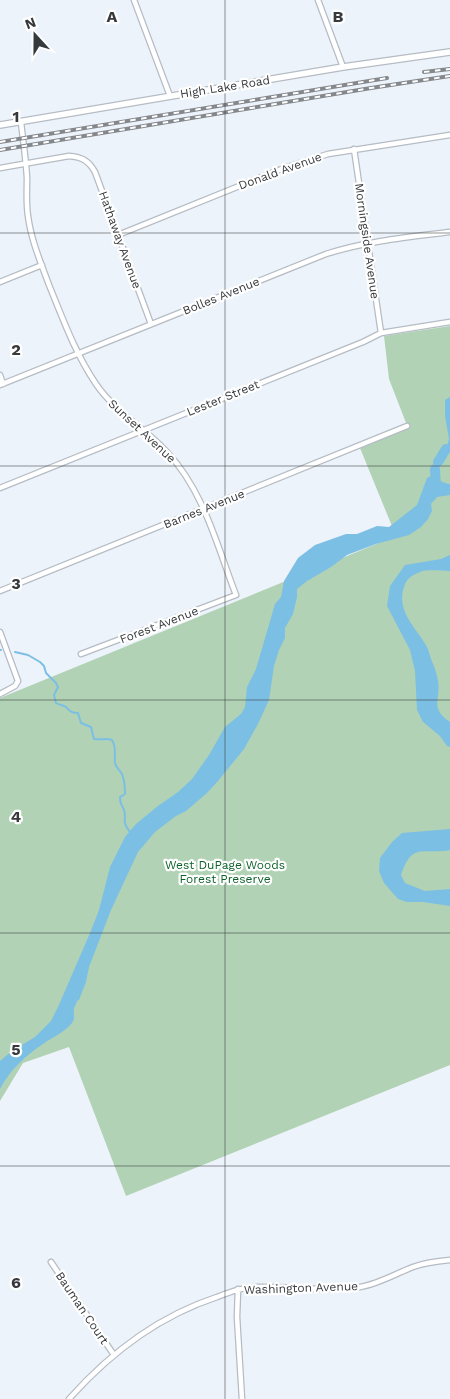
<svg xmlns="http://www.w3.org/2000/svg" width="450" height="1399" font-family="'Work Sans',sans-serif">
	<rect width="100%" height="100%" fill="#edf3fb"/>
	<path fill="#b1d2b5" d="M450,326V1065L126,1196L69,1047L23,1063L0,1101V698L396,536L360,448L408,428L389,379L384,336Z"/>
	<path fill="#7cbfe4" d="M450,397V451L446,449L449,439L445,416V400Z
		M431,476C439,478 440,483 450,484V495L437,497L431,504L432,511L428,519L421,527L409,535L376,544L347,555L331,567L307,581L297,589V597L293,614L285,628V638L279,650L274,666L269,700L258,724L244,749L218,781L207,793L186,811L176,816L155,832L138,852L111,910L89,967L86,982L79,1000L77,1001C76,1004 75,1006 74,1008C73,1014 76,1018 72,1023C64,1033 52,1037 43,1044C25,1056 10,1070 0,1089V1061L12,1051L35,1037L51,1021L58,1007L90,933L99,910L110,867L125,837L136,824L158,806L178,792L192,779L209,755L225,727L241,714L245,707L247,687L256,669L275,604L281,597L284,581L298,558L315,545L346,534H357L377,526L389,527L417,505L427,478Z
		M450,555V571C441,571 428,569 420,572C412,575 406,579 404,587C396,610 415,627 426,645C428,649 430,655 431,659C434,666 437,674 438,681C441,701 429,707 450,722V747L447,746L440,736L423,722L417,710L415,671L410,650L387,606L390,586L405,565L441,559Z
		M450,829V850C423,855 412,841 401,875L405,883L425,891L450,889V906L423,902H407L398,899L384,883L379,871L380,858L392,842L402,833Z"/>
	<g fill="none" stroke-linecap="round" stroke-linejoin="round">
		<path stroke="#7cbfe4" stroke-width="2" d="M0,650H1
			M15,652L28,655L40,662L44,666L46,673L56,683L58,687L54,695L56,703C59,705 63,705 66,707C70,711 71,713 78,713L81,723L91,727L94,739C101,740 106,738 112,740C117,748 114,755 115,763C116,768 120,770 122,774C124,779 125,788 125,794L120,797C120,806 122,804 124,810C127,819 121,821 130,832"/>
		<path stroke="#7cbfe4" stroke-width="10" d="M438,462L446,449
			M435,469L436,488"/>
		<defs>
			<path id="minor" d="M134,0L170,96
				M318,0L343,67
				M21,122C23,141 26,159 27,178C27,191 26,203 28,216C31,240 41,263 49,285C63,319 75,353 96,384C115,412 145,428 167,452C204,491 217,546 236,595L81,654
				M354,149L381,333
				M0,168L69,156C82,157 89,161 95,172L151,324
				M118,235L284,168L328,154L450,135
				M0,282L42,265
				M0,375L3,384
				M0,385L326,254C366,241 409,237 450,232
				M0,488L363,342L381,333L450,322
				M0,591L407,426
				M0,632L18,681L15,686L0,694
				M51,1262L114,1355
				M238,1289L237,1317L242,1399
				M69,1399C109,1354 159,1316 217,1297C230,1292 243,1287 257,1287C291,1286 325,1292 360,1287C378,1284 395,1274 413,1267C424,1263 438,1261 450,1260"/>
			<path id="tertiary" d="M0,125L343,67L450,52"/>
		</defs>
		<use href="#minor" stroke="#b6bcc4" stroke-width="7"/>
		<use href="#tertiary" stroke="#b6bcc4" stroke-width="8"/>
		<use href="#minor" stroke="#fff" stroke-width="4.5"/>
		<use href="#tertiary" stroke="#fff" stroke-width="5.5"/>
		<defs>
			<path id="rail" d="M424,72L450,69
				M0,142L387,78
				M0,150L371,88L450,76"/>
		</defs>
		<use href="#rail" stroke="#84888d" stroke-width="4"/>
		<use href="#rail" stroke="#fff" stroke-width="2" stroke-dasharray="5.5" stroke-linecap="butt"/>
	</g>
	<path fill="none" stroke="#373a3d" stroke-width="1" stroke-opacity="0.55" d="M225,0V1399M0,233H450M0,466H450M0,700H450M0,933H450M0,1166H450"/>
	<g text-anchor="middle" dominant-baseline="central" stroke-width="4.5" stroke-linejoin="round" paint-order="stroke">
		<g font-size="12" fill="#373a3d" stroke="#fff">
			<text transform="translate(225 87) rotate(-9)">High Lake Road</text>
			<text transform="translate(280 171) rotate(-20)">Donald Avenue</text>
			<text transform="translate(120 240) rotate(70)">Hathaway Avenue</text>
			<text transform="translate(367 241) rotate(82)">Morningside Avenue</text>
			<text transform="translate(221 296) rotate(-22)">Bolles Avenue</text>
			<text transform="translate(223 398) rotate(-22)">Lester Street</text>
			<text transform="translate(142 431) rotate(43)">Sunset Avenue</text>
			<text transform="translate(204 509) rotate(-22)">Barnes Avenue</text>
			<text transform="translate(159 625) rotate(-21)">Forest Avenue</text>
			<text transform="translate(301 1288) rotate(-2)">Washington Avenue</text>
			<text transform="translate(82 1308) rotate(56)">Bauman Court</text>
		</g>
		<g font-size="12" fill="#0d6129" stroke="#fff">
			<text x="225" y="865">West DuPage Woods<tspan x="225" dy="14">Forest Preserve</tspan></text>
		</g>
	</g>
	<g font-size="16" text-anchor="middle" font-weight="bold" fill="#373a3d" stroke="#fff" stroke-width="4.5" stroke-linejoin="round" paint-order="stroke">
		<text x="112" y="22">A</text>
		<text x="338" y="22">B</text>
		<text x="16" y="122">1</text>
		<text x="16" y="355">2</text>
		<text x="16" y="589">3</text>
		<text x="16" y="822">4</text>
		<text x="16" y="1055">5</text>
		<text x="16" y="1288">6</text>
	</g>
	<g transform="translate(35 35) rotate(339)" stroke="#ffffff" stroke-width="4" paint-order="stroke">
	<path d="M0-4L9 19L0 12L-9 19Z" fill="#373a3d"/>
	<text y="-8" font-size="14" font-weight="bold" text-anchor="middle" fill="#373a3d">N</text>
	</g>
</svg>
